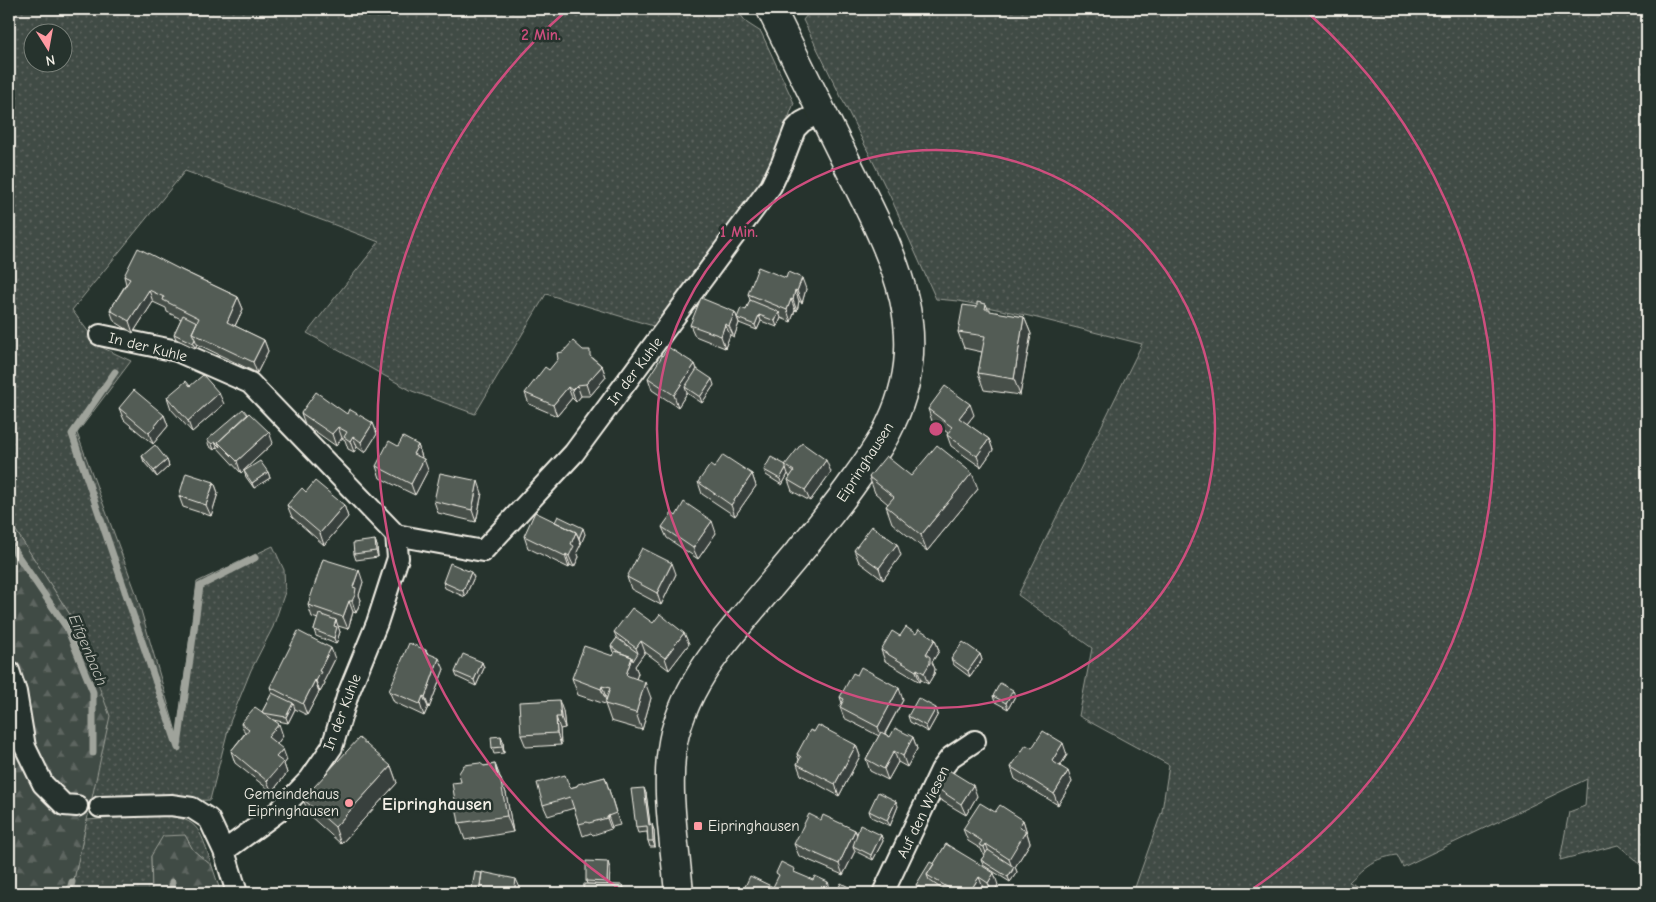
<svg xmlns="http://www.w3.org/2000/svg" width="1656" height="902" font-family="'Comic Neue',sans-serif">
	<defs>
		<pattern id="grass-dots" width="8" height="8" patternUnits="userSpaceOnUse" patternTransform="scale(1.25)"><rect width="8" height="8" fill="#414b45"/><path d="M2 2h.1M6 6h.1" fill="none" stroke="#5d6560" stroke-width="1.8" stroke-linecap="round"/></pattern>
		<pattern id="forest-firs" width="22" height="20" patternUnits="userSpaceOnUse" patternTransform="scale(1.25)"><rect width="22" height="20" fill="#414b45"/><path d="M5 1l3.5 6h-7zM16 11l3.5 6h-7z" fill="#5d6560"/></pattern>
	</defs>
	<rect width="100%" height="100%" fill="#26332d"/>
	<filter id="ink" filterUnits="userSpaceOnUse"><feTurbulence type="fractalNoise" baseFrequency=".02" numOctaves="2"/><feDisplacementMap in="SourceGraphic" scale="10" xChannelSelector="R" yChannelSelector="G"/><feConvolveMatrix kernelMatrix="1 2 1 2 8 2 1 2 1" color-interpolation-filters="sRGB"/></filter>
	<g filter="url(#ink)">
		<path fill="url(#grass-dots)" stroke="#9a9e96" fill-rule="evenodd" d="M9,9H736L747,23L761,32L794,103C784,128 778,155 765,180L660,328L546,294L475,414L412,391L307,333L379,242L327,222L185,171L72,310L99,346L131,361L77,433L136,593L177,735L197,582L273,546L284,570L285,592L273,627L251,670L230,722L210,800L91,804L76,624L14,528L9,524ZM32,32H62V62H32Z
			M812,9H1647V873L1635,859L1618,845L1560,860L1569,812L1585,806L1587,779L1403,867L1397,855C1372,859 1367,865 1349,882L1372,893H1133L1162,811L1169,765L1079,716L1092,648L1018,595L1142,344L1029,316L959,301L936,299L890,196L803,20Z
			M153,815C199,817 199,826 212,866L193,850L185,835L151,856L152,893H71L87,820Z"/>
		<path fill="url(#forest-firs)" stroke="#9a9e96" d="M9,524L14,528L76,624L110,716L71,893H9Z
			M185,835L193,850L212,866L221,893H152L151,856L163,836Z"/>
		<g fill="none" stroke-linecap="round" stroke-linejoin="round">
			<path stroke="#9fa39b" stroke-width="7" d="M115,372L72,434L178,748
				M9,543L67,628L93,692V753
				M178,746L200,586L255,558
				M172,882V893
				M69,893L72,882"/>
			<defs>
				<path id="minor" d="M100,335L177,351L250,383L396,535L483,551L574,453L771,186L782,163L795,129L802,122L821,112
					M9,671L16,692L25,747L43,784L64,805L77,806
					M100,807L171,805L192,808L209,819L224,851L237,893
					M224,851L279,811L310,779L332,747L348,694L377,623L398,558L396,535
					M883,893L941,770L951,757L975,741"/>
				<path id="secondary" d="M679,893C675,844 663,781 675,733C683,704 699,675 717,651C762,593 813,540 855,480C868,462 882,443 891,423C938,325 885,242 843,155C819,106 795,57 771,9"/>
			</defs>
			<use href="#minor" stroke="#f4f1e8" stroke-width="24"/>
			<use href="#secondary" stroke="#f4f1e8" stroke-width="31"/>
			<use href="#minor" stroke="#26332d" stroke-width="20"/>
			<use href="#secondary" stroke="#26332d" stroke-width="28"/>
		</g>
		<path fill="#474f49" stroke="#f4f1e8" d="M179,269L238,297L243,309L235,326L264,340L268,351L257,373L197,344L195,348L176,339L174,334L181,319L167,312L166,308L153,302L133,333L114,321L110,310L126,284L124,276Z
			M806,289L802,303L799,301L797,311L795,310L791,322L781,318L777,327L761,321L757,330L739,323L737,318L746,310L750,300L748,294Z
			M986,304L988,309L991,312L1024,317L1031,334L1020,395L984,390L978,373L982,352L964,348L958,332L977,307Z
			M735,312L739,323L734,337L730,335L725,348L695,336L690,325Z
			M593,358L602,366L606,377L590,396H581L576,402L572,398L557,416L529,404L525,393L549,370Z
			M695,364L697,369L714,385L702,403L687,393L678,407L652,390L648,378Z
			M190,386L224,404L192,432L171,409L167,397Z
			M119,408L164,415L168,426L153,444L124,420Z
			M928,409L974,415L967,424L989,439L993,450L981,467L951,446L947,435L948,433L932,421Z
			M301,413L347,414L373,423L377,434L365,453L357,447L354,452L348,449L345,440L342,438L336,446L305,424Z
			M207,440L273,443L241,473L217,447L214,450L209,446Z
			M418,445L422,457L421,458L428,470L415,495L380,478L376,466L398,446Z
			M142,456L167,460L169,466L157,477L144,462Z
			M786,465L831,472L810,501L792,491L788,480L790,477L788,474L782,485L766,475L764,470Z
			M714,468L752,474L756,486L735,516L702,494L698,482Z
			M244,471L268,472L270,478L254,488L246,477Z
			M869,477L978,489L927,551L892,523L886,506L888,504L875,493Z
			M214,482L218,493L211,516L183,507L179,496Z
			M306,492L344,505L348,517L324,545L292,517L287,505Z
			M482,493L476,522L438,513L434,501Z
			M676,516L716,533L698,559L667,538L662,527Z
			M555,522L585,534L577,552L579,557L574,567L570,565L569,568L528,548L524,536Z
			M375,540L377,546L378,557L356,560L354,554Z
			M854,550L901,555L883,580L859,562Z
			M676,574L661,605L631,589L627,577Z
			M474,577L465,597L445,588L443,582Z
			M363,582L359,595L361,600L356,613L353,612L348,629L338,626V627L340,632L336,644L316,636L314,630L318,619L312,617L308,605Z
			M653,623L684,633L689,644L669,670L645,652L635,666L638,673L636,679L651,698L642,730L611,721L605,704L578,695L572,678L613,656L614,653L613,652L611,646L617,638L614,632Z
			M916,634L935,639L939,651L932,662L935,669L934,674L928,684L921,680L920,682L885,661L881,650L900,636Z
			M426,650L427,652L444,669L429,708L428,707L424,716L394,702L389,691Z
			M980,654L982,660L970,677L954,665L951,659Z
			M335,659L324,681L325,683L320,692H319L307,715L295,709L288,723L273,720L283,736L277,744L287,760L284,764L287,773L272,792L235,763L231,751L245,733L241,723L262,712L272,693L270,687Z
			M482,662L484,668L476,686L457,677L455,672Z
			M993,696H1015L1008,709L995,702Z
			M840,697L903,700L885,734L890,737H913L917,749L907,767L898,762L888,780L870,771L866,759L879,736L844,718L840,707L842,703Z
			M563,711L565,728L560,729L561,745L526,747L521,735Z
			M938,714L928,732L910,722L908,716Z
			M814,732L856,745L860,756L839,796L801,775L797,764L799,760L797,754Z
			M501,736L503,741L504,753L494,754L492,748Z
			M1032,748L1067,755L1060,766L1072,782L1058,805L1015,779L1011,767Z
			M495,764L506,793L513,832L465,840L459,823L484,766Z
			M391,766L397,783L341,844L309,815L303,799Z
			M605,777L620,825L612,827L611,829L593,835L591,833L583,836L574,808L548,816L543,805L570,788Z
			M935,787L977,796L966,815L939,799Z
			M646,793L650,825L654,830L655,847H650L648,841L647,832L638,833L636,827Z
			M898,806L890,826L871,817L869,811Z
			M995,812L1023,820L1030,843L1015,867L1017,872L1010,882L983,865L981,860L984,856L981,849L968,841L963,829Z
			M821,820L855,830L857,834L881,835L883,841L873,860L855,851L843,875L799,856L794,844Z
			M946,844L998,885L993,893H991L983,888L980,893H923L918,890L916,885L934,864Z
			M610,868L609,885L587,884L586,881Z"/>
		<path fill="#39403c" stroke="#f4f1e8" d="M802,278L806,289L802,303L797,291Z
			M149,290L153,302L133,333L129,321Z
			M795,290L799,301L797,311L793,300Z
			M238,297L243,309L231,334L227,322Z
			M791,299L795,310L791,322L787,310Z
			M735,312L739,323L734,337L729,326Z
			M779,312L781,318L777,327L775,321Z
			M759,315L761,321L757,330L755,325Z
			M1024,317L1031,334L1020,395L1014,379Z
			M725,324L730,335L725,348L721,336Z
			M195,339L197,344L195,348L193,343Z
			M264,340L268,351L257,373L253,362Z
			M695,364L699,375L685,387L687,393L678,407L674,395Z
			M602,366L606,377L590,396L586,384Z
			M712,379L714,385L702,403L700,397Z
			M577,385L581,396L576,402L572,390Z
			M568,387L572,398L557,416L553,405Z
			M219,393L224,404L192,432L188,421Z
			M970,404L974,415L963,429L959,418Z
			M164,415L168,426L153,444L149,433Z
			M373,423L377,434L365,453L361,442Z
			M338,427L342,438L336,446L332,434Z
			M269,432L273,443L241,473L237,461Z
			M353,436L357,447L354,452L350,441Z
			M989,439L993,450L981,467L977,456Z
			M215,442L217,447L214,450L212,444Z
			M418,445L422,457L418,465L413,454Z
			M424,459L428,470L415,495L411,484Z
			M167,460L169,466L157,477L154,471Z
			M826,460L831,472L810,501L805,490Z
			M786,468L788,474L782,485L780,479Z
			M268,472L270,478L254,488L252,483Z
			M972,473L978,489L927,551L921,535Z
			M752,474L756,486L735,516L731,505Z
			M478,481L482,493L476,522L472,510Z
			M214,482L218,493L211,516L206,505Z
			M344,505L348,517L324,545L320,533Z
			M712,521L716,533L698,559L693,548Z
			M583,528L585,534L581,544L579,538Z
			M576,532L581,544L577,552L579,557L574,567L569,556L571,544Z
			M375,540L377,546L378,557L376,551Z
			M897,544L901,555L883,580L879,568Z
			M566,554L570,565L569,568L565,556Z
			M672,563L676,574L661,605L657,593Z
			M359,570L363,582L359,595L361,600L356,613L352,601L353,587Z
			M471,572L474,577L465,597L463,591Z
			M349,601L353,612L348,629L343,617Z
			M336,620L340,632L336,644L334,638V626Z
			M684,633L689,644L669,670L665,658Z
			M935,639L939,651L932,662L935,669L934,674L928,684L924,673L926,654Z
			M641,641L645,652L635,666L638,673L632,692L626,675L632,657L638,653L636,648Z
			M331,648L335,659L324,681L325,683L320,692L316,681L319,671Z
			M980,654L982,660L970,677L968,671Z
			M439,658L444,669L429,708L425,697Z
			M482,662L484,668L476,686L474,680Z
			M917,669L921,680L920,682L916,671Z
			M315,680L319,692L307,715L303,704Z
			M645,682L651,698L642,730L636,713Z
			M602,686L608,703V705L601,689Z
			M899,688L903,700L882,738L878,727Z
			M1013,690L1015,696L1008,709L1006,703Z
			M423,696L428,707L424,716L420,704Z
			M559,700L563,711L565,728L561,717Z
			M293,703L295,709L288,723L286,717Z
			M936,708L938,714L928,732L926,726Z
			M556,717L560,729L561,745L557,733Z
			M279,724L283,736L273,749L268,737Z
			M501,736L503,741L504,753L502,747Z
			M913,737L917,749L907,767L903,756Z
			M1063,743L1067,755L1056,772L1052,761Z
			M856,745L860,756L839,796L835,784Z
			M283,749L287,760L284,764L287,773L272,792L267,781L276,757Z
			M894,751L898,762L888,780L884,769Z
			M495,764L506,793L513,832L507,816Z
			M391,766L397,783L341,844L335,827Z
			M1068,771L1072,782L1058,805L1054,794Z
			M973,785L977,796L966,815L961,804Z
			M644,788L646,793L651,831L649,825Z
			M896,801L898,806L890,826L887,820Z
			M608,816L612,827L611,829L607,818Z
			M1023,820L1030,843L1015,867L1017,872L1010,882L1008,877L1013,870L1009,859L1019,827Z
			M652,824L654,830L655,847L653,841Z
			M855,830L859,841L853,846L855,851L843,875L839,864Z
			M881,835L883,841L873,860L871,855Z
			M986,844L990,855L988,859L984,847Z
			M608,862L610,868L609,888L607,882Z
			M994,873L998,885L993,893H992L988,883Z
			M979,877L983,888L980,893H969Z
			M516,879L521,890L520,893H514Z
			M828,882L832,893H823Z
			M623,885L626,893H623Z
			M942,889L944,893H939Z"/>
		<path fill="#525c55" stroke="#f4f1e8" d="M138,248L179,269L238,297L227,322L264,340L253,362L192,333L199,318L163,300L164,297L149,290L129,321L110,310L130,279L124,276Z
			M758,267L786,278L788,272L802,278L797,291L795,290L793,300L791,299L787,310L748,294Z
			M701,298L735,312L729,326L725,324L721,336L690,325Z
			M750,300L779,312L775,321L759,315L755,325L737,318L741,308L746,310Z
			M977,302L986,304L985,309H990V311L1024,317L1014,379L978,373L985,336L958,332L963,305L977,307Z
			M183,315L197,322L192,333L195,339L193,343L174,334Z
			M573,341L583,350H590V356L602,366L586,384L577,385L572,390L568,387L553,405L525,393L545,367L549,370L558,359L557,353L563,352Z
			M668,347L695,364L674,395L648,378Z
			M697,369L712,379L700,397L685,387Z
			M203,375L219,393L188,421L167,397L186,381L190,386Z
			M945,386L970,404L959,418L989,439L977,456L947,435L952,427L928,409Z
			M134,390L164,415L149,433L119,408Z
			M316,392L347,414L349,409L373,423L361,442L353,436L350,441L344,437L347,432L338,427L332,434L301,413Z
			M243,409L248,415L218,442L220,447L215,442L212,444L207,440Z
			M249,413L269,432L237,461L218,442Z
			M403,437L418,445L413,454L424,459L411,484L376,466L389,441L398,446Z
			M802,443L826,460L805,490L788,480L794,471L785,465Z
			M155,445L167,460L154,471L142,456Z
			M937,445L972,473L921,535L886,506L894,497L869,477L886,456L911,476Z
			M723,455L752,474L731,505L698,482L710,465L714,468Z
			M771,457L786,465V468L780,479L764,470Z
			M260,461L268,472L252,483L244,471Z
			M186,473L214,482L206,505L179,496Z
			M440,473L478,481L472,510L434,501Z
			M315,481L344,505L320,533L287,505L302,488L306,492Z
			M684,502L712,521L693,548L662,527L672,513L676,516Z
			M535,512L576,532L571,544L574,546L569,556L566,554L565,556L524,536Z
			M558,516L583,528L579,538L576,532L555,522Z
			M872,526L897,544L879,568L854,550Z
			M375,540L376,551L354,554L353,543Z
			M642,548L672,563L657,593L627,577Z
			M323,559L359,570L353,587L356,588L355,595L352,601H349L343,617L308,605Z
			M450,563L471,572L463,591L443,582Z
			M632,608L653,623L660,614L684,633L665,658L641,641L636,648L614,632Z
			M319,614L336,620L334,626L337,627L334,638L314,630Z
			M906,627L916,634L919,629L935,639L926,654L930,657V663L924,673L917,669L916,671L881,650L892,631L900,636Z
			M298,631L331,648L319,671L321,672L316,681L315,680L303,704L270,687Z
			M617,638L638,653L633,661L632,657L619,652L611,646Z
			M963,642L980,654L968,671L951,659Z
			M409,643L426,650L425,652L439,658L425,697L423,696L420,704L389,691Z
			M584,646L613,656L615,651L632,657L626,675L645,682L636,713L605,704L610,688L602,686L601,689L572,678Z
			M463,654L482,662L474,680L455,672Z
			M861,667L899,688L878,727L840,707L844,699L840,697L853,673L857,675Z
			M1000,683L1013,690L1006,703L993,696Z
			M272,693L293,703L286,717L263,713L262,712Z
			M918,698L936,708L926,726L908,716Z
			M559,700L561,717H556L557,733L521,735L519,702Z
			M255,707L279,724L268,737L283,749L276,757L283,762L267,781L231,751L249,729L241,723Z
			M818,725L856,745L835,784L797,764L801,757L797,754L810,730L814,732Z
			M895,728L913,737L903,756L894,751L884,769L866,759L881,732L890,737Z
			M1043,731L1063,743L1052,761L1068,771L1054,794L1011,767L1026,745L1032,748Z
			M501,736L502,747L492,748L491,737Z
			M359,738L391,766L335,827L303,799Z
			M480,763L484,766L495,764L497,777H500L507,816L459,823L452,783L461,782L459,773L464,765Z
			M947,769L973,785L961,804L935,787Z
			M565,775L570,788L577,786L578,784L605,777L616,813L608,816L607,818L589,823L587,822L579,824L570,797L543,805L537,783Z
			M644,788L649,825L652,824L653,841H648L647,826L636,827L631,789Z
			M878,792L896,801L887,820L869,811Z
			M980,803L995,812L1000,805L1023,820L1019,827L1026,831L1009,859L986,844L984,847L979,845L982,841L963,829Z
			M809,814L821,820L823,815L855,830L839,864L794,844Z
			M860,825L881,835L871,855L853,846Z
			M946,844L994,873L988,883L979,877L969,893H957L927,875Z
			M988,850L1014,867L1008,877L981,860Z
			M586,861L608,862L607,882L586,881Z
			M781,862L795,869L794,872L813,880L815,876L828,882L823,893H742L750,876L773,887L779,875L776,873Z
			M930,862L934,864L927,875L929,880L942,889L939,893H930L916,885Z
			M475,872L482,873L479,893H471Z
			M482,872L516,879L514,893H479Z
			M841,883L860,893H836Z
			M584,884L623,885V893H583Z
			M312,889L317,893H309Z
			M900,889L910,893H898Z"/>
	</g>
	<g fill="none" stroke="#ce4e7e" stroke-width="2.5">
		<circle cx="936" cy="429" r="279"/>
		<path d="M624 892A558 558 0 0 1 566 11M1306 11A558 558 0 0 1 1248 892"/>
	</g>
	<g fill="#ff9aa2" stroke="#26332d" stroke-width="2">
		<circle cx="349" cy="803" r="5"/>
		<rect x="693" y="821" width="10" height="10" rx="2.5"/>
	</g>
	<g text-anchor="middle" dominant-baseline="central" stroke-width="5" stroke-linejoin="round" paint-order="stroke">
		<g font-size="15" fill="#f4f1e8" stroke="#26332d">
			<text transform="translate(148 347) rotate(14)">In der Kuhle</text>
			<text transform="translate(635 371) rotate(-53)">In der Kuhle</text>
			<text transform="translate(865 462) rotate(-57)">Eipringhausen</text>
			<text transform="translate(342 712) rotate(-69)">In der Kuhle</text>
			<text transform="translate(923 812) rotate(-64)">Auf den Wiesen</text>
		</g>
		<g font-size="15" fill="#f4f1e8" stroke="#26332d" text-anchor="end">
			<text x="339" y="794">Gemeindehaus<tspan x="339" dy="17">Eipringhausen</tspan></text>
			<text x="708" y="826" text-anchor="start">Eipringhausen</text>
		</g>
		<g font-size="16" font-style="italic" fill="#bcbdb5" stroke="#26332d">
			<text transform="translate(88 650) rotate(67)">Eifgenbach</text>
		</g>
		<g font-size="18" font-weight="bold" fill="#f4f1e8" stroke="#26332d">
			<text x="437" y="804">Eipringhausen</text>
		</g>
	</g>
	<circle cx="936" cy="429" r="8" fill="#ce4e7e" stroke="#26332d" stroke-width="2.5"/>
	<g font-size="15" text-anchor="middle" font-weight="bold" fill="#ce4e7e" stroke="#26332d" stroke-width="5" stroke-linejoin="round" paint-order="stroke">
		<text x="541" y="40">2 Min.</text>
		<text x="739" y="237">1 Min.</text>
	</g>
	<rect width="1656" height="902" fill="none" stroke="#26332d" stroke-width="30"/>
	<rect x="15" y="15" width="1626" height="872" fill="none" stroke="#f4f1e8" stroke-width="2" filter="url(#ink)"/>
	<g transform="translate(48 48) rotate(169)"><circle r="24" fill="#26332d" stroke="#787f78"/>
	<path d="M0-4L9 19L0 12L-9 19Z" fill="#ff9aa2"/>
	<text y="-8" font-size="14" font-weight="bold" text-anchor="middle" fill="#f4f1e8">N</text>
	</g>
</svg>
